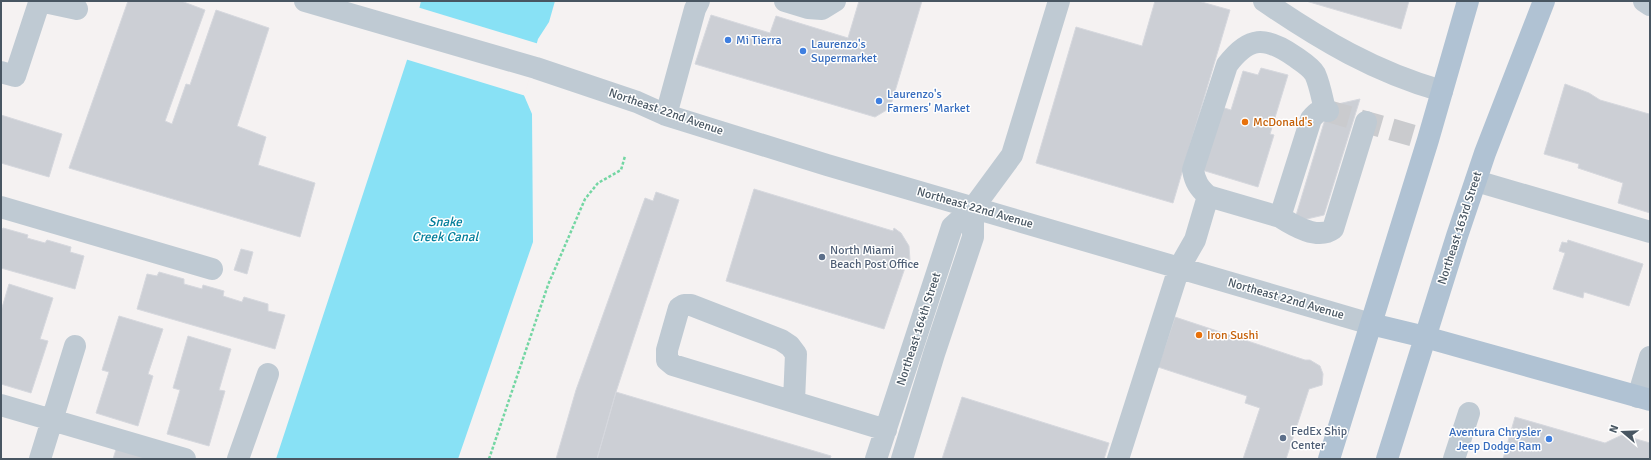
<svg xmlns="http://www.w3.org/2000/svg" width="1651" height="460" font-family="Signika,sans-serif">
	<rect width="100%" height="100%" fill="#f5f2f2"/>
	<path fill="#88e1f5" d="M421,1H555L549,22L538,39L523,93L532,114L533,242L458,459H276L407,60Z"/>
	<path fill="#f5f2f2" d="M417,7L539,44L525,93L526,96L405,59Z"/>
	<path fill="#cccfd5" stroke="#d6d8de" d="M128,1H181L205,10L165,121L172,124L186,84L190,85L216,10L269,28L237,126L266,137L258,165L315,183L300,237L69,168Z
		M859,1H922L890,108L875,117L695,64L711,15L770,33L776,16L848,38Z
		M1155,1H1198L1230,10L1173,203L1036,163L1076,27L1142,46Z
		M1306,1H1409L1401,29Z
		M1261,68L1288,75L1270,134L1274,135L1258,187L1202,170L1221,107L1231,110L1243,71L1258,75Z
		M1565,84L1589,93L1600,100L1649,114L1650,213L1618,203L1623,183L1578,168L1579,164L1544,154Z
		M1360,99L1324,215L1294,222L1329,106Z
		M1,115L62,134L49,177L1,163Z
		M754,189L893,231L894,228L901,233L909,246L910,260L908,259L884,329L726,281Z
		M656,192L679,200L616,392L597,459H556L576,390L645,198L653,201Z
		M3,228L28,235L27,238L45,243L47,240L71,247L70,252L84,256L75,289L1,268V231Z
		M1568,240L1643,264L1629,306L1584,292L1583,298L1553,289L1565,253L1559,251L1562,242L1567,243Z
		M241,249L253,252L247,274L234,270Z
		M159,272L184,279V284L202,289L203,285L224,291L223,296L242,302L244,297L268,304V311L285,315L275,349L137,309L147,274L157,276Z
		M9,284L53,298L40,339L48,341L31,393L1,384V311Z
		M119,316L163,329L148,374L153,376L138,426L96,413L109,372L102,370Z
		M1175,317L1305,360H1310L1320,366L1323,374L1322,385L1309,389L1286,459H1243L1260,408L1245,403L1247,396L1158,367Z
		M188,336L231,349L219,390L225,391L209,446L167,434L180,390L173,388Z
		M616,392L831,456L830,459H597Z
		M962,397L1109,443L1104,459H942Z
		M1515,417L1605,443L1622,435L1650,443V459H1503Z
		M118,443L172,459H113Z"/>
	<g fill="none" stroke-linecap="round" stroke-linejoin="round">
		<path stroke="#cacbce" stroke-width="22" stroke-dasharray="22 11" stroke-linecap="butt" d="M1328,111L1428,140"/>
		<path stroke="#73d6a3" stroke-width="2.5" stroke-dasharray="3 2" stroke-linecap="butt" d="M489,459L548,285L585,199L598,183L621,170L625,156"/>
		<path stroke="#bfcad3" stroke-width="22" d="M305,1L536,68L637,102L666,115L827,165L1371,324
			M785,1L808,8L822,9L835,1
			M1264,1C1321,40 1375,72 1442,91
			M1644,1L1650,5
			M1,72L15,76L39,3H49L77,9
			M666,115L695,9L699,1
			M1476,181L1650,232
			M1208,196C1199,188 1195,182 1193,170L1227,65C1249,36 1265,36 1294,56C1301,61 1311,67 1315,74C1320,85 1322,98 1325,110
			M1,207L212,269
			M1280,217C1294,226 1318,240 1333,229L1366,122
			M1638,397L1650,357
			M794,401L796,354L790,346L781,340L691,305H684L679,308L667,350V360L673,365L886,430
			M1,405L185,459
			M40,459L75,346
			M238,459L268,374
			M876,459L952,227L973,208L1012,155L1059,1
			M902,459L934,354L973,237V208
			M1118,459L1179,268L1195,240L1208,196L1280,217L1311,119C1316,113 1320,109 1328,111
			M1454,459L1469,413"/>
		<path stroke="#b0c2d3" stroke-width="22" d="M1371,324L1425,337L1650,400
			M1329,459L1428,140L1468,1
			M1387,459L1457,236L1485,153L1544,1"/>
	</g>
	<g fill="#3f7fe0" stroke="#fff" stroke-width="1.5">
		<circle cx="728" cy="40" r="4"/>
		<circle cx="803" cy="51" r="4"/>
		<circle cx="879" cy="101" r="4"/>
		<circle cx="1549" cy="439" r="4"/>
	</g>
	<g fill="#e8710a" stroke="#fff" stroke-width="1.5">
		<circle cx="1245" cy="122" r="4"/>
		<circle cx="1199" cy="335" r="4"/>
	</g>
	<g fill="#5c6f8a" stroke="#fff" stroke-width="1.5">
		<circle cx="822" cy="257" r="4"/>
		<circle cx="1283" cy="438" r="4"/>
	</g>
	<g text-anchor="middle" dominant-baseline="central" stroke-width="3" stroke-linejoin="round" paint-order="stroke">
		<g font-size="12" fill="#366cbe" stroke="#fff" text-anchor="start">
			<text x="736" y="40">Mi Tierra</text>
			<text x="811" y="44">Laurenzo's<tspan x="811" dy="14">Supermarket</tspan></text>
			<text x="887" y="94">Laurenzo's<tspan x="887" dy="14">Farmers' Market</tspan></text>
			<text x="1541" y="432" text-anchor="end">Aventura Chrysler<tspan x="1541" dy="14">Jeep Dodge Ram</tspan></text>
		</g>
		<g font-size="12" fill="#485662" stroke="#fff">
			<text transform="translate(666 112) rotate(19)">Northeast 22nd Avenue</text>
			<text transform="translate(975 208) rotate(16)">Northeast 22nd Avenue</text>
			<text transform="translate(1460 228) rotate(-72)">Northeast 163rd Street</text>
			<text transform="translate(1286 299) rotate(16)">Northeast 22nd Avenue</text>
			<text transform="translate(919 329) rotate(-72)">Northeast 164th Street</text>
		</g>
		<g font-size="12" fill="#c56008" stroke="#fff" text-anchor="start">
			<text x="1253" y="122">McDonald's</text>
			<text x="1207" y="335">Iron Sushi</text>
		</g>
		<g font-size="12" fill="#4e5e75" stroke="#fff" text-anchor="start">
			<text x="830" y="250">North Miami<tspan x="830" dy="14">Beach Post Office</tspan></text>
			<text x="1291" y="431">FedEx Ship<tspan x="1291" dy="14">Center</tspan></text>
		</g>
		<g font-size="13" font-style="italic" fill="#037f9b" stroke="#fff">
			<text x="445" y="222">Snake<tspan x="445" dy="15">Creek Canal</tspan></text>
		</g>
	</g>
	<rect width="1651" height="460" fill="none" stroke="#485662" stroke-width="4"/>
	<g transform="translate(1623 432) rotate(289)" stroke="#ffffff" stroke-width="3" paint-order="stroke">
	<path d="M0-3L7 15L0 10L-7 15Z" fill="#485662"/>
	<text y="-6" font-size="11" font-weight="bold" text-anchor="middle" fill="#485662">N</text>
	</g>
</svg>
